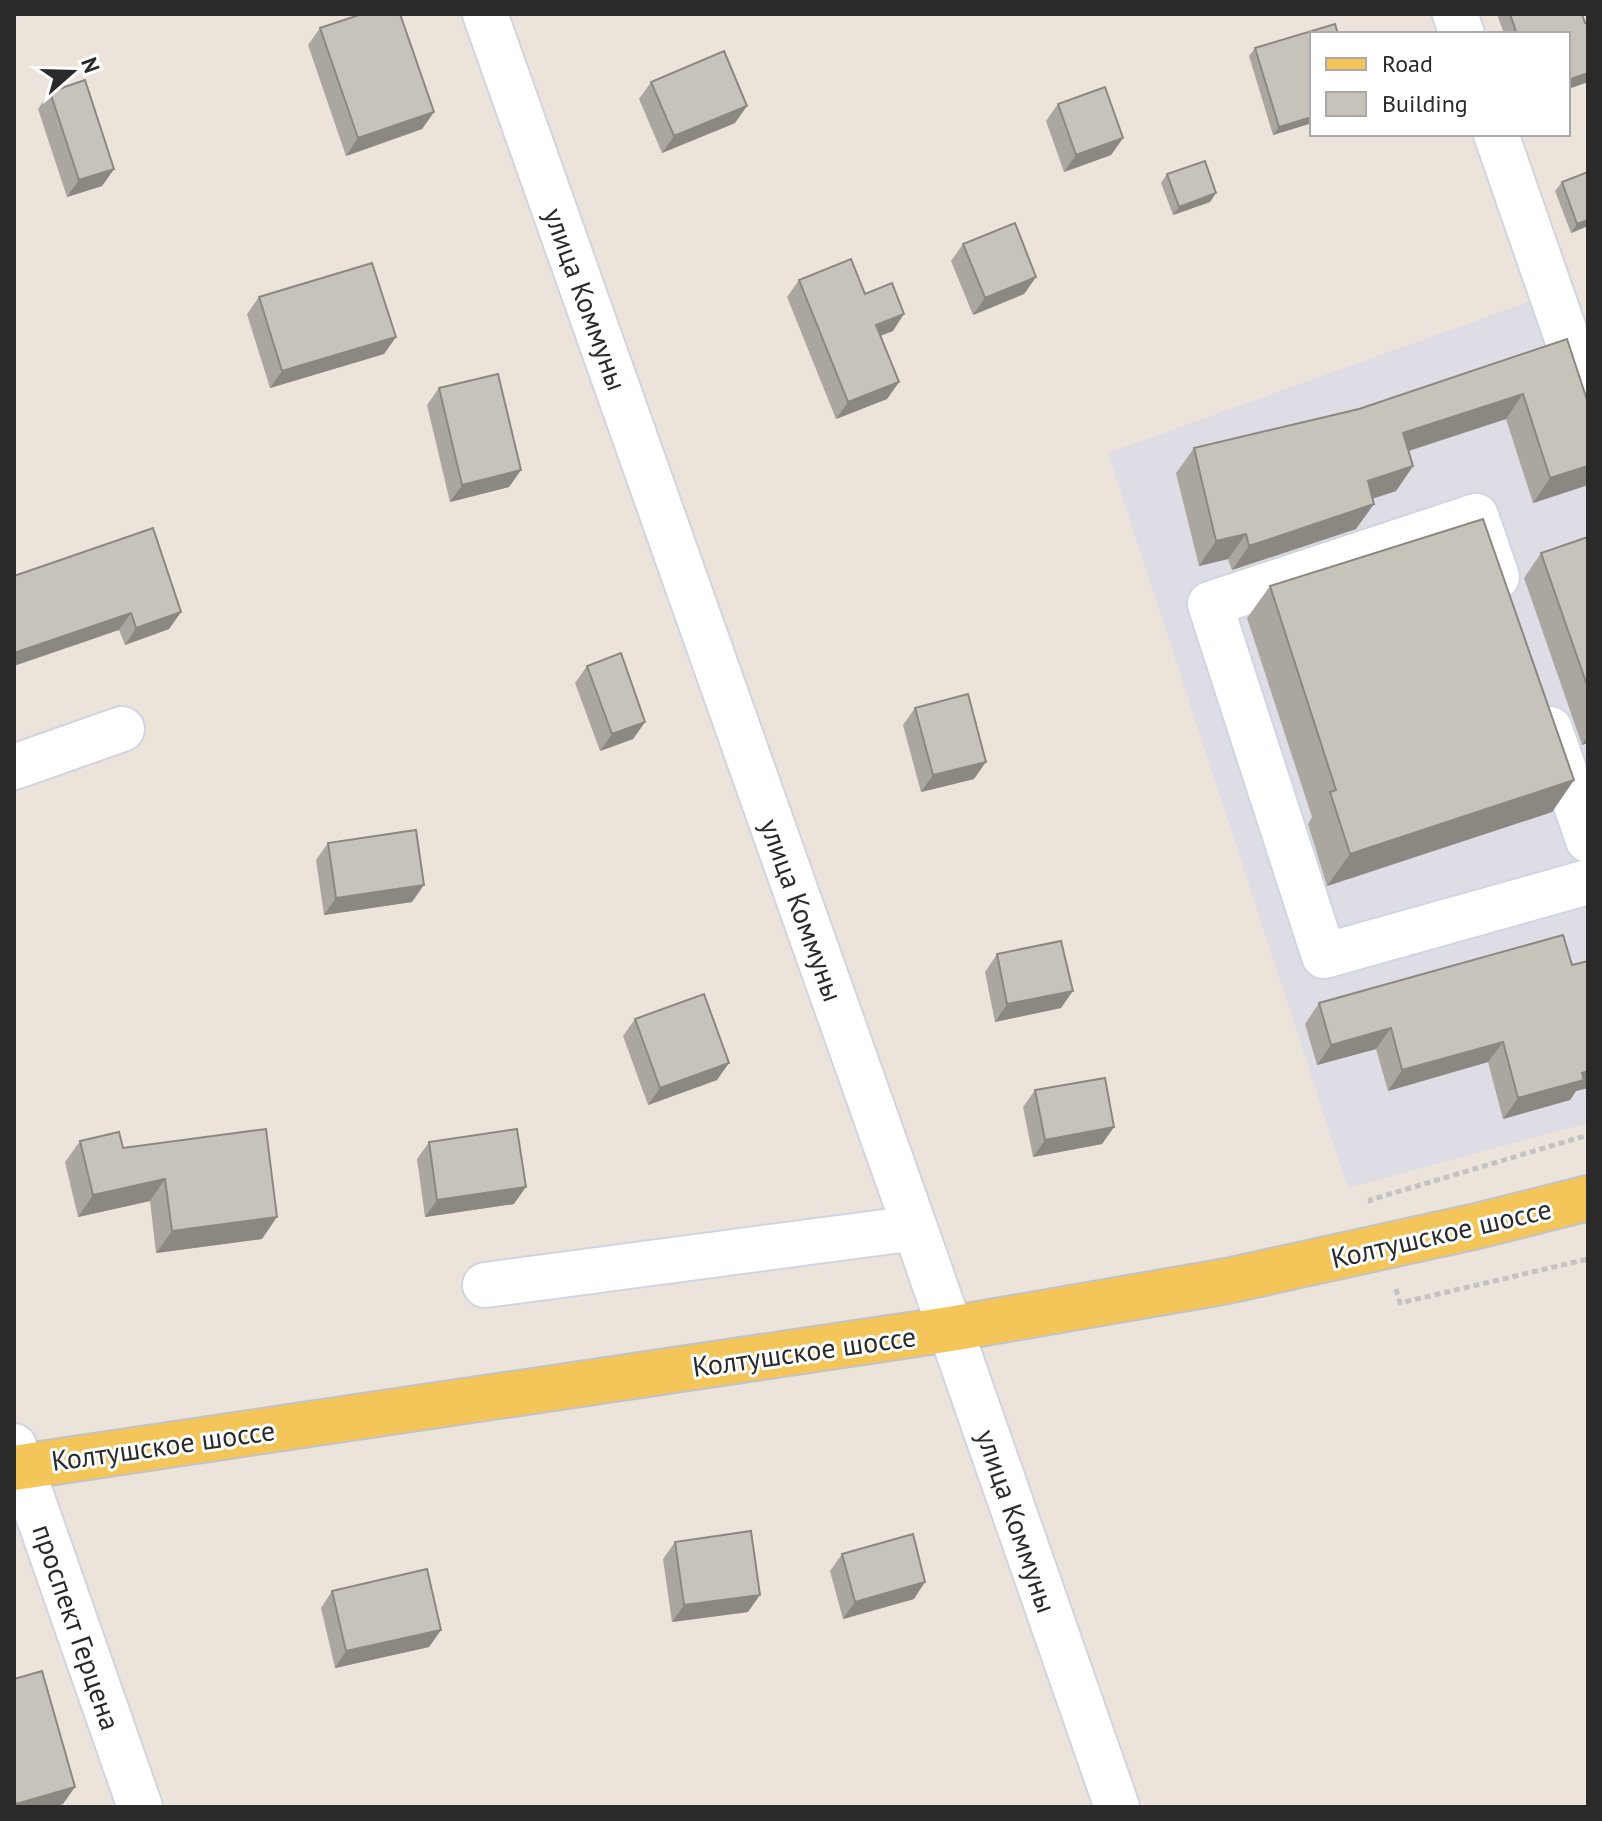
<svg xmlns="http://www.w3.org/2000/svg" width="1602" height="1821" font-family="'PT Sans',sans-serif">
	<rect width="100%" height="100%" fill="#ece4db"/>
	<path fill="#dedce4" d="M1534,300L1588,454V1123L1348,1188L1108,453Z"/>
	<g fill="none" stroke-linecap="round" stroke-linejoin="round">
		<defs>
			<path id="minor" d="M485,14L915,1228L1117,1807
				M1455,14L1462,34
				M1496,134L1588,399
				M1497,577L1476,516L1210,604L1324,956L1588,882
				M1550,729L1588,840
				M14,767L122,729
				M485,1285L915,1228
				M14,1446L140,1807"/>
			<path id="major" d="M14,1468L950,1329L1227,1281L1477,1226L1588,1198"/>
		</defs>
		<use href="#minor" stroke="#d0d5e3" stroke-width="48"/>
		<use href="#major" stroke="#c3c3c3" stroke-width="48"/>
		<path stroke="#c3c3c3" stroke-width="5" stroke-dasharray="6 4" stroke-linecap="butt" d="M1371,1203L1370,1200L1588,1135
			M1396,1289L1400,1303L1588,1259"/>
		<use href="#minor" stroke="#fff" stroke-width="44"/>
		<use href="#major" stroke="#f4c559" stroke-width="44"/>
	</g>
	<path fill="#aba7a0" d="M1497,14H1582L1585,23L1588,82L1568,89V34H1504Z
		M320,28L434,112L422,129L346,156L308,45Z
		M1312,34V123L1273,135L1249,56L1255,48Z
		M651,82L735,123L662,153L639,99Z
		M50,92L114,169L102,186L67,197L38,109Z
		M1058,104L1123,138L1111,155L1064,172L1046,121Z
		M1588,172V226L1571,233L1555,191L1562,182Z
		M1167,174L1210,202L1173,215L1161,183Z
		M963,244L1036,277L1024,294L973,315L951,261Z
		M799,280L865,294L893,331L880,336L899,382L887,399L836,419L787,297Z
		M259,297L396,337L384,354L270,388L247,314Z
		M1567,339L1588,485L1533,503L1506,419L1409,451L1413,466L1396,491L1372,498L1356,529L1232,570L1228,559L1199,566L1176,473L1194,448L1359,409Z
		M439,388L521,470L509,487L450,502L427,405Z
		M1588,537V743L1582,745L1524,578L1541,553Z
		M14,576L181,612L169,629L125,645L119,630Z
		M1270,586L1574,780L1552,812L1327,886L1308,824L1312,817L1247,618Z
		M587,666L645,722L633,739L600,751L575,683Z
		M915,708L974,779L921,792L903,725Z
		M328,843L412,902L324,915L316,860Z
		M997,954L1061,1008L995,1022L985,972Z
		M1588,961V1088L1576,1091L1570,1100L1503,1119L1488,1062L1388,1091L1376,1049L1317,1065L1305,1024L1319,1003L1572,965Z
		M635,1019L717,1080L648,1105L623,1036Z
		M1035,1090L1114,1127L1102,1144L1033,1157L1023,1107Z
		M80,1141L123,1148L262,1239L156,1253L150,1201L78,1217L65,1162Z
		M429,1142L514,1204L425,1217L417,1159Z
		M675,1542L748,1612L672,1622L663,1559Z
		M842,1554L914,1599L843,1619L830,1571Z
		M332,1591L441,1630L429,1647L335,1668L321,1608Z"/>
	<path fill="#8b8882" d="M1588,73V82L1568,89V80Z
		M747,106L735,123L662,153L674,136Z
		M434,112L422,129L346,156L358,138Z
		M1312,117V123L1273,135L1279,127Z
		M1123,138L1111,155L1064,172L1076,155Z
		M114,169L102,186L67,197L79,180Z
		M1216,193L1210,202L1173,215L1179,207Z
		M1588,220V226L1571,233L1577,224Z
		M1036,277L1024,294L973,315L985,298Z
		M904,314L893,331L864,342L876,325Z
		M396,337L384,354L270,388L282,371Z
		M899,382L887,399L836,419L848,402Z
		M1523,394L1506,419L1386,458L1403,433Z
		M1413,466L1396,491L1351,506L1368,481Z
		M1588,466V485L1533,503L1550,478Z
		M521,470L509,487L450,502L462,485Z
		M1374,504L1356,529L1232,570L1249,546Z
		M1246,534L1228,559L1199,566L1216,541Z
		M181,612L169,629L125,645L136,628Z
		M131,613L119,630L14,666V653Z
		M645,722L633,739L600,751L612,734Z
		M1588,736V743L1582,745Z
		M986,762L974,779L921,792L933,775Z
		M1574,780L1552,812L1327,886L1350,854Z
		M424,885L412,902L324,915L336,898Z
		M1073,991L1061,1008L995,1022L1007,1004Z
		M1391,1028L1376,1049L1317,1065L1331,1045Z
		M1503,1042L1488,1062L1388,1091L1402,1070Z
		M729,1063L717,1080L648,1105L660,1088Z
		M1588,1071V1088L1576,1091L1570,1100L1503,1119L1518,1098Z
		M1114,1127L1102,1144L1033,1157L1045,1140Z
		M165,1179L150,1201L78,1217L93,1195Z
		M526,1187L514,1204L425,1217L437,1200Z
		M277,1217L262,1239L156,1253L172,1231Z
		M925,1582L914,1599L843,1619L855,1602Z
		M760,1595L748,1612L672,1622L684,1605Z
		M441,1630L429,1647L335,1668L346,1651Z
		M75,1787L63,1804L53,1807H14L16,1804Z"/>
	<path fill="#c7c2ba" stroke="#8b8882" stroke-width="2" d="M362,14H400L434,112L358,138L320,28Z
		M1510,14H1582L1585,23L1588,22V73L1568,80V34H1517Z
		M1335,24L1338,34H1312V117L1279,127L1255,48Z
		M724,51L747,106L674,136L651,82Z
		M85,80L114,169L79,180L50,92Z
		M1105,87L1123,138L1076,155L1058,104Z
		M1205,161L1216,193L1179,207L1167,174Z
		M1588,172V220L1577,224L1562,182Z
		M1015,223L1036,277L985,298L963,244Z
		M851,259L865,294L892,283L904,314L876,325L899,382L848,402L799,280Z
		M372,263L396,337L282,371L259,297Z
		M1567,339L1588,403V466L1550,478L1523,394L1403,433L1413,466L1368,481L1374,504L1249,546L1246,534L1216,541L1194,448L1359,409Z
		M498,374L521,470L462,485L439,388Z
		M1483,519L1574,780L1350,854L1330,792L1336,790L1270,586Z
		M153,528L181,612L136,628L131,613L14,653V576Z
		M1588,537V688L1541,553Z
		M621,653L645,722L612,734L587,666Z
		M968,694L986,762L933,775L915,708Z
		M416,830L424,885L336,898L328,843Z
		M1563,935L1572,965L1588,961V1071L1582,1073L1584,1080L1518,1098L1503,1042L1402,1070L1391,1028L1331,1045L1319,1003Z
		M1061,941L1073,991L1007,1004L997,954Z
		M704,994L729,1063L660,1088L635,1019Z
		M1105,1078L1114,1127L1045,1140L1035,1090Z
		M266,1129L277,1217L172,1231L165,1179L93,1195L80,1141L119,1132L123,1148Z
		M517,1129L526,1187L437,1200L429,1142Z
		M751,1531L760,1595L684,1605L675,1542Z
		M913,1534L925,1582L855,1602L842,1554Z
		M427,1569L441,1630L346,1651L332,1591Z
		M42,1671L75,1787L16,1804L14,1798V1679Z"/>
	<g text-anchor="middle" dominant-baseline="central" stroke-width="6" stroke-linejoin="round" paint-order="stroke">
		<g font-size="28" fill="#2a2a2a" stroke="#fff">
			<text transform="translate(586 299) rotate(70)">улица Коммуны</text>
			<text transform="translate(802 910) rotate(70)">улица Коммуны</text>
			<text transform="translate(1441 1233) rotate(-13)">Колтушское шоссе</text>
			<text transform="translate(804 1351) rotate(-8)">Колтушское шоссе</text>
			<text transform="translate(163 1445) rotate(-8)">Колтушское шоссе</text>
			<text transform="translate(1017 1521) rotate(71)">улица Коммуны</text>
			<text transform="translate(77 1627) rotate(71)">проспект Герцена</text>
		</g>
	</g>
	<rect width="1602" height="1821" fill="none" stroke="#2a2a2a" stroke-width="32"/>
	<rect x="1310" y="32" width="260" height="104" fill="#ffffff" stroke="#aaaaaa" stroke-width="2"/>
	<rect x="1326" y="58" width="40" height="12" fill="#f4c559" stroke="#aaaaaa" stroke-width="2"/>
	<text x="1382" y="72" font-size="24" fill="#2a2a2a">Road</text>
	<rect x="1326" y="92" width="40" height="24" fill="#c7c2ba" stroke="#aaaaaa" stroke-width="2"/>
	<text x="1382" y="112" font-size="24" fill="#2a2a2a">Building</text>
	<g transform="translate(72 72) rotate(70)" stroke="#ffffff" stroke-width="6" paint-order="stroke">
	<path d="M0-6L14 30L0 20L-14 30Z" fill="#2a2a2a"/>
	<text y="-12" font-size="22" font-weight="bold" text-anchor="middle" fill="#2a2a2a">N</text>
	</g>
</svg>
